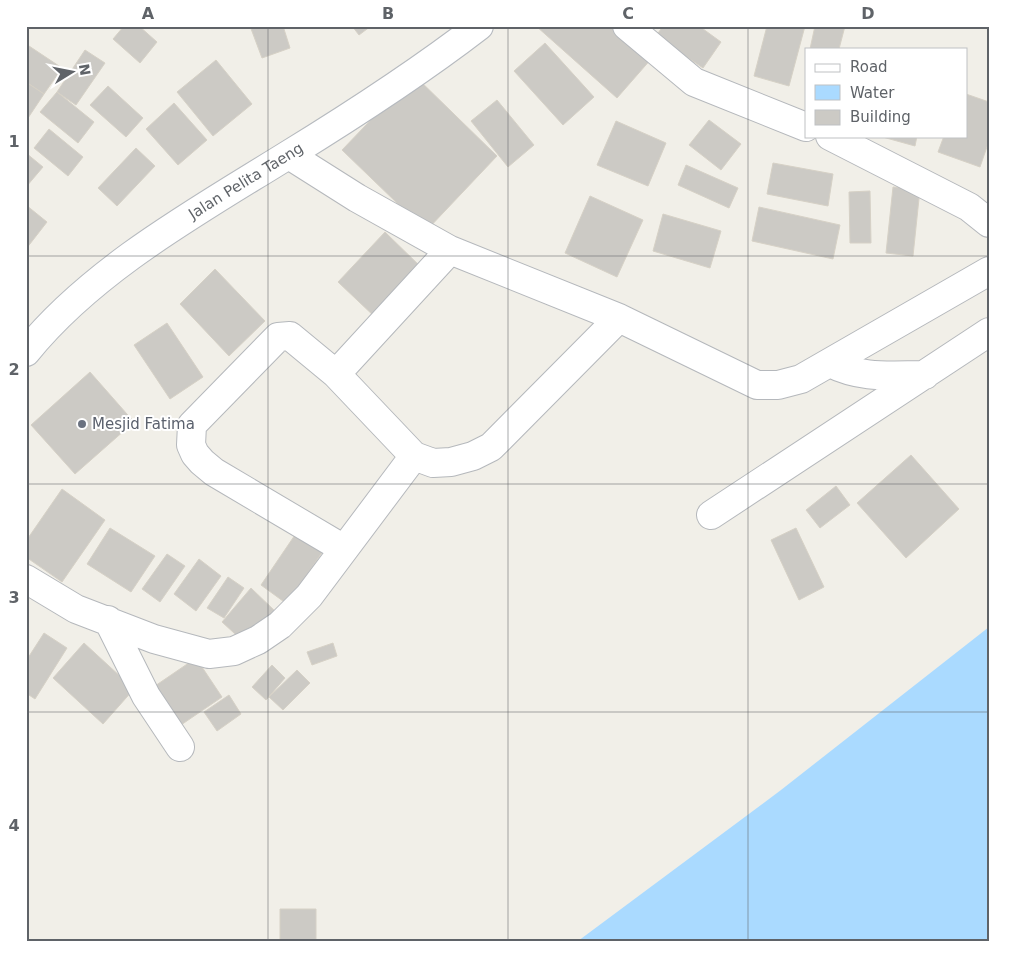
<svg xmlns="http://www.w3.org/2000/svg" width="1015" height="967" font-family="'DejaVu Sans',sans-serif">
	<rect width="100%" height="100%" fill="#f1efe8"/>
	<path fill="#aadaff" d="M989,627V941H578L781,790Z"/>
	<path fill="#cccac5" stroke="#d6d1c6" d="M124,26H139L157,42L140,63L113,39Z
		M250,26H283L290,48L262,58Z
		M352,26H371L359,35Z
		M536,26H617L652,58L617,98Z
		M663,26H699L721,42L703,68L656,36Z
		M767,26H805L789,86L754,76Z
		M815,26H845L839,49H810Z
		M545,43L594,97L563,125L514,71Z
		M26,44L62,68L44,94L26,82Z
		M85,50L105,63L76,105L57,92Z
		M216,60L252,104L213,136L177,92Z
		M414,75L497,156L426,231L342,150Z
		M26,82L44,94L26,121Z
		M108,86L143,118L126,137L90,105Z
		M57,92L94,122L78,143L40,112Z
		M966,94L989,102V141L980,167L938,152L944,136H966Z
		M497,100L534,145L508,167L471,121Z
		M174,103L207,140L178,165L146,129Z
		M709,120L741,144L721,170L689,145Z
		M616,121L666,143L648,186L597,165Z
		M49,129L83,157L68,176L34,148Z
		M879,136H917L915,146Z
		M136,148L155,166L117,206L98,188Z
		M26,153L43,167L26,187Z
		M773,163L833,174L828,206L767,194Z
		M686,165L738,188L729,208L678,185Z
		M893,187L920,189L913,256L886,253Z
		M870,191L871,243H850L849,192Z
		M590,196L643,220L617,277L565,253Z
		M26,205L47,222L26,249Z
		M759,207L840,225L833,259L752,241Z
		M663,214L721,231L710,268L653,251Z
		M385,232L423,269L376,318L338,282Z
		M215,269L265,321L229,356L180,304Z
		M167,323L203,377L170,399L134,345Z
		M90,372L134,422L75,474L31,425Z
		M911,455L959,509L906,558L857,503Z
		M836,486L850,505L820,528L806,510Z
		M62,489L105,520L62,582L26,557V541Z
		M110,528L155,556L131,592L87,564Z
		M796,528L824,587L799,600L771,540Z
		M299,529L325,548L287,604L261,585Z
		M167,554L185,566L160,602L142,589Z
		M199,559L221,576L196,611L174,594Z
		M228,577L244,588L224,618L207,608Z
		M251,588L276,612L246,644L222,622Z
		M44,633L67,648L35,699L26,693V661Z
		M84,643L134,689L103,724L53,678Z
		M333,643L337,656L312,665L307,652Z
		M196,658L222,697L178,727L152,688Z
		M272,665L285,678L266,700L252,687Z
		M297,670L310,683L283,710L269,697Z
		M229,695L241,714L217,731L204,712Z
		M280,909H316V941H280Z"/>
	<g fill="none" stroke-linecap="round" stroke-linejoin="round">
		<defs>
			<path id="street" d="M627,26L694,82L806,127
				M830,136L969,207L989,223
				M289,155L357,198L450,250L619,318L757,385H778L801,379L989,271
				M830,363C862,379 890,375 925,375
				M336,374L450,250
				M711,515L989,332
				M344,549L214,472L202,462L195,454L191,445L192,425L278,337L290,336L336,374L414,456L433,463L451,462L473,456L491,447L619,318
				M26,579L76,609L154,639L209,654L234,651L258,640L280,625L309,596L414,456
				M108,620L146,696L180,747"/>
			<g id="secondary">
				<path id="s1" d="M26,352C93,269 198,211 288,155C353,115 418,73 479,26"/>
			</g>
		</defs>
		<use href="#street" stroke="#b5b8bc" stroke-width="30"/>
		<use href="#secondary" stroke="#b6babf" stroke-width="30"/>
		<use href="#street" stroke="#fff" stroke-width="28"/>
		<use href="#secondary" stroke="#fff" stroke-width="28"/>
	</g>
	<path fill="none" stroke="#5f6368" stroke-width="1" stroke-opacity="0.55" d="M268,26V941M508,26V941M748,26V941M26,256H989M26,484H989M26,712H989"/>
	<circle fill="#6b7280" stroke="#fff" stroke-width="2" cx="82" cy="424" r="5"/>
	<g text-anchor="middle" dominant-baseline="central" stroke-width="4" stroke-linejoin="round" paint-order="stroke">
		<g font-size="15" fill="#5f6368" stroke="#fff">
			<text stroke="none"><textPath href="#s1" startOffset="280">Jalan Pelita Taeng</textPath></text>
		</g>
		<g font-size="15" fill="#5b616d" stroke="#fff" text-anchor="start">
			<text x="92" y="424">Mesjid Fatima</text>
		</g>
	</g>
	<rect width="1015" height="967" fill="none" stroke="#ffffff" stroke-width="55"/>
	<rect x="805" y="48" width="162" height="90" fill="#ffffff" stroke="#bfc1c3"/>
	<rect x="815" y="64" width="25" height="8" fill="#ffffff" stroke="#bfc1c3"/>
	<text x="850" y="72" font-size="15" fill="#5f6368">Road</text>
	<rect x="815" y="85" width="25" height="15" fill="#aadaff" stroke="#bfc1c3"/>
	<text x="850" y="98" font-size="15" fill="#5f6368">Water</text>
	<rect x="815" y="110" width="25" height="15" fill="#cccac5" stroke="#bfc1c3"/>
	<text x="850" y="122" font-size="15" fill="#5f6368">Building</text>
	<g transform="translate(72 72) rotate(80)" stroke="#ffffff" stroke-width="4" paint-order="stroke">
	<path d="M0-4L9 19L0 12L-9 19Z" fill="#5f6368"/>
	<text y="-8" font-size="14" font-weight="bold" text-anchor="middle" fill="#5f6368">N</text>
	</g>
	<rect x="28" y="28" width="960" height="912" fill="none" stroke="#5f6368" stroke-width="2"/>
	<g font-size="16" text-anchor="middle" font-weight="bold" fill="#5f6368">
		<text x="148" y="19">A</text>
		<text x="388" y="19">B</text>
		<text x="628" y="19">C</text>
		<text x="868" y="19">D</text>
		<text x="14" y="147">1</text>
		<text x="14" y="375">2</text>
		<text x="14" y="603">3</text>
		<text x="14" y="831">4</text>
	</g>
</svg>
